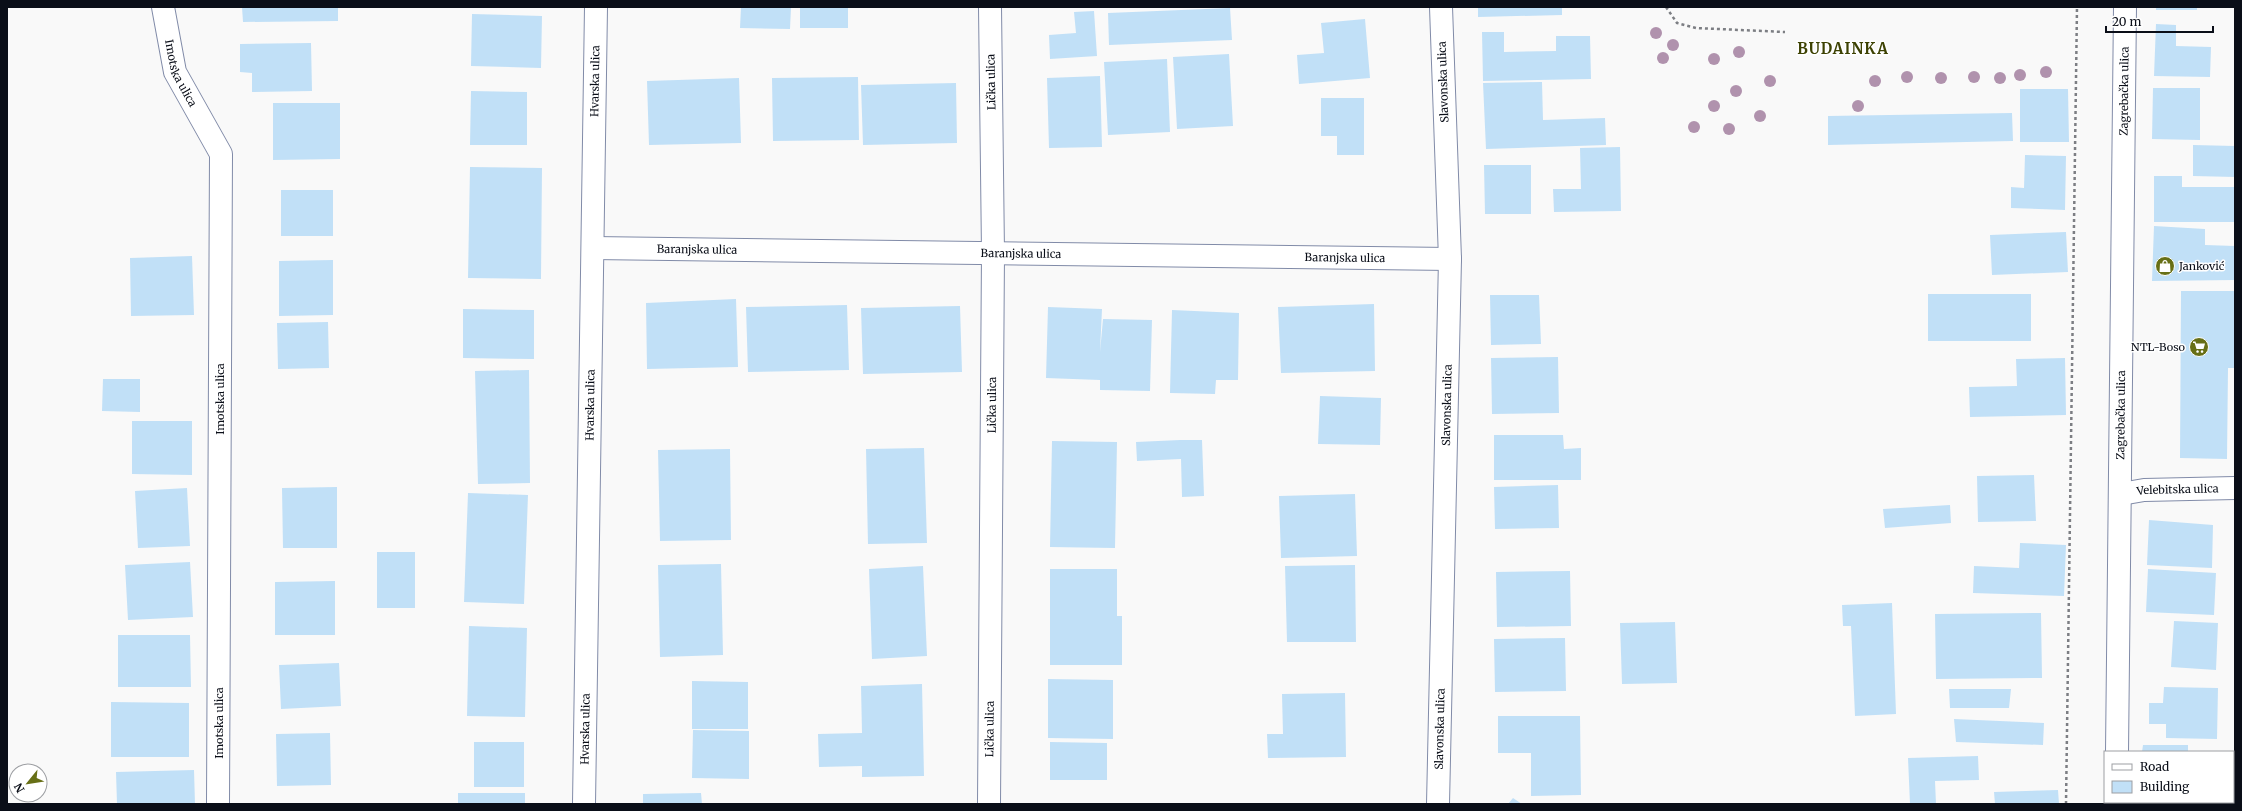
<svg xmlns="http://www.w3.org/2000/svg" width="2242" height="811" font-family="Merriweather,serif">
	<rect width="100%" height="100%" fill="#f9f9f9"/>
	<path fill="#c1e0f7" d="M242,7H338V21L243,22Z
		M741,7H791L790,29L740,28Z
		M800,7H848V28H800Z
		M1478,7H1562V15L1478,17Z
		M2156,7H2197V10H2156Z
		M1230,8L1232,40L1109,45L1108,13Z
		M1094,11L1097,56L1050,59L1049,35L1076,33L1074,12Z
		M472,14L542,16L541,68L471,66Z
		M1365,19L1370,78L1299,84L1297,55L1324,53L1321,23Z
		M2156,24L2176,25V46L2211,47L2210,77L2154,76Z
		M1482,32H1504V52L1556,51V36H1590L1591,79L1483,81Z
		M311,43L312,91L252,92V73L240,72V44Z
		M1229,54L1233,126L1177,129L1173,57Z
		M1167,59L1170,132L1108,135L1104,62Z
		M1100,76L1102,147L1049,148L1047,78Z
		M858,77L859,140L773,141L772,78Z
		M739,78L741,143L649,145L647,81Z
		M1542,82L1543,120L1605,118L1606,145L1486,149L1483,83Z
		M956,83L957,143L863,145L861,85Z
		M2153,88H2200V140L2152,139Z
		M2020,89H2068L2069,142H2020Z
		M471,91L527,92V145H470Z
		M1321,98H1364V155H1337V136H1321Z
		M273,103H340V159L273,160Z
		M2012,113L2013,141L1828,145V116Z
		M2193,145L2235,146V177L2193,176Z
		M1620,147L1621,211L1554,212L1553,189H1581L1580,148Z
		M2025,155L2066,156L2065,210L2011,208V187L2024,188Z
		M1484,165H1531V214H1485Z
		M470,167L542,168L541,279L468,278Z
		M2154,176H2182V187H2235V222H2154Z
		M281,190H333V236H281Z
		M2154,226L2205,229V245L2235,246V280L2152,281Z
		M2066,232L2068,272L1992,275L1990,235Z
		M192,256L194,315L131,316L130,258Z
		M333,260V315L279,316V261Z
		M2181,291H2235V368H2228L2227,459L2180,458Z
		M1928,294H2031V341H1928Z
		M1490,295H1539L1541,344L1491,345Z
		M736,299L738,367L647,369L646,303Z
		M1374,304L1375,371L1281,373L1278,307Z
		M847,305L849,370L748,372L746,307Z
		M960,306L962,372L863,374L861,308Z
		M1048,307L1102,309L1100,352L1103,319L1152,320L1150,391L1100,390V380L1046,378Z
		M463,309L534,310V359L463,358Z
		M1172,310L1239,313L1238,380H1216L1215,394L1170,393Z
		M328,322L329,368L278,369L277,323Z
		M1558,357L1559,413L1492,414L1491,358Z
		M2065,358L2066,415L1970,417L1969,387L2017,386L2016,359Z
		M529,370L530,483L478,484L475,371Z
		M103,379H140V412L102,411Z
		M1320,396L1381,398L1380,445L1318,444Z
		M132,421H192V475L132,474Z
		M1494,435H1563L1564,449L1581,448V480H1494Z
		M1180,440H1202L1204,496L1182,497L1181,459L1137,461L1136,442Z
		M1052,441L1117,442L1115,548L1050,547Z
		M924,448L927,543L868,544L866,449Z
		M730,449L731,540L660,541L658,450Z
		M2034,475L2036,521L1978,522L1977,476Z
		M1558,485L1559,528L1495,529L1494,487Z
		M337,487V548H283L282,488Z
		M187,488L190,546L138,548L135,491Z
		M468,493L528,495L524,604L464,602Z
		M1355,494L1357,556L1281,558L1279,496Z
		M1950,505L1951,523L1885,528L1883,509Z
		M2149,520L2213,525L2212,568L2147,565Z
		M2020,543L2066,545L2064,596L1973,593L1974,566L2019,568Z
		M377,552H415V608H377Z
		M190,562L193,617L128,620L125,565Z
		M721,564L723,655L660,657L658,565Z
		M1355,565L1356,642H1287L1285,566Z
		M923,566L927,656L872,659L869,569Z
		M1050,569H1117V616H1122V665H1050Z
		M2148,569L2216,573L2214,615L2146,612Z
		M1570,571L1571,626L1497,627L1496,572Z
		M335,581V635H275V582Z
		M1892,603L1896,714L1855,716L1851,626H1843L1842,605Z
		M2041,613L2042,678L1936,679L1935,614Z
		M2174,621L2218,623L2216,670L2171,667Z
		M1675,622L1677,683L1622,684L1620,623Z
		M469,626L527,628L525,717L467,716Z
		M118,635H190L191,687H118Z
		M1565,638L1566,691L1495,692L1494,639Z
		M339,663L341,706L281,709L279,665Z
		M1048,679L1113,680V739L1048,738Z
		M692,681L748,682V729H692Z
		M922,684L924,776L862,777V766L819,767L818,734L862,733L861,686Z
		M2164,687L2218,688L2217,739L2166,738V724H2149V703H2163Z
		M1949,689H2011L2009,708H1950Z
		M1345,693L1346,757L1268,758L1267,734H1283L1282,694Z
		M111,702L189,703V757H111Z
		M1498,716H1580L1581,795L1531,796V753H1498Z
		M1954,719L2044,723L2043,745L1956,742Z
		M693,730L749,731V779L692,778Z
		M330,733L331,785L277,786L276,734Z
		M474,742H524V787H474Z
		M1050,742L1107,743V780H1050Z
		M2143,745H2188V752H2142Z
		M1978,756L1979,780L1935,781L1936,804H1910L1908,758Z
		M194,770L195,804H117L116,772Z
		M2058,790L2059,804H1995L1994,792Z
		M458,793H525V804H458Z
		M701,793L702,804H643V794Z
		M1513,798L1522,804H1508Z
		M2142,802H2188V804H2142Z"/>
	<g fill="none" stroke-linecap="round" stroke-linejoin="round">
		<defs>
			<g id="minor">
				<path id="s1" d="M163,7L175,72L221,154L218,804"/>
				<path id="s2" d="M593,248L1450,259"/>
				<path id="s3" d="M2121,494L2144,490L2235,488"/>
				<path id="s4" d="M584,804L596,7"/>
				<path id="s5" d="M989,804L993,253L990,7"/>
				<path id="s6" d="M1438,804L1450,259L1441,7"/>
			</g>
			<g id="secondary">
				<path id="s7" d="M2117,752L2125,7"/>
				<path d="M2116,804V802"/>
			</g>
		</defs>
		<use href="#minor" stroke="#818ba8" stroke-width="24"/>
		<use href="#secondary" stroke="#818ba8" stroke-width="24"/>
		<path stroke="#7c7e83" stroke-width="2.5" stroke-dasharray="3 3" stroke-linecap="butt" d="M1666,7L1677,23L1696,28L1785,32
			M2066,804L2077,7"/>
		<use href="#minor" stroke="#fff" stroke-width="22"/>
		<use href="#secondary" stroke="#fff" stroke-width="22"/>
	</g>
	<g fill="#b092ad">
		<circle cx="1656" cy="33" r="6"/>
		<circle cx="1673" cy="45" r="6"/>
		<circle cx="1739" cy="52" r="6"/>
		<circle cx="1663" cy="58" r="6"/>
		<circle cx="1714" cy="59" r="6"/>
		<circle cx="2046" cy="72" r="6"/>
		<circle cx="2020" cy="75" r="6"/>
		<circle cx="1907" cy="77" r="6"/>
		<circle cx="1974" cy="77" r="6"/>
		<circle cx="1941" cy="78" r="6"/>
		<circle cx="2000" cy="78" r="6"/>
		<circle cx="1770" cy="81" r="6"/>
		<circle cx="1875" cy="81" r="6"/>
		<circle cx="1736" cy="91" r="6"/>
		<circle cx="1714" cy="106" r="6"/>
		<circle cx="1858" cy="106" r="6"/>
		<circle cx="1760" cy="116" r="6"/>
		<circle cx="1694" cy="127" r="6"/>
		<circle cx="1729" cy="129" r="6"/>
	</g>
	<defs>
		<symbol id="shop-disc" viewBox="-11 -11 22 22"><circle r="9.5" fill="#676f16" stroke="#fff"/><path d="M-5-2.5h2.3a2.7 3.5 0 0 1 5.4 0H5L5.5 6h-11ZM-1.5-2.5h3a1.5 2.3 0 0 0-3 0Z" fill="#fff"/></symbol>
		<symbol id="supermarket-disc" viewBox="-11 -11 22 22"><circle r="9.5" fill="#676f16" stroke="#fff"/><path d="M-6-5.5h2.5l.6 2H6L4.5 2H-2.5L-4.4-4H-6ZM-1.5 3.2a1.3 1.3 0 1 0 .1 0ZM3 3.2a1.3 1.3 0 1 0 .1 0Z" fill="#fff"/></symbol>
	</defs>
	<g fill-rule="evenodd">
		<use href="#shop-disc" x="2154" y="255" width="22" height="22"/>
		<use href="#supermarket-disc" x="2188" y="336" width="22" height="22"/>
	</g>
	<g text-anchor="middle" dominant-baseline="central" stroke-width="3" stroke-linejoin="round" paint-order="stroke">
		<g font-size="11" fill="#0a0e18" stroke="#fff">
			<text stroke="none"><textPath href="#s1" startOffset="69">Imotska ulica</textPath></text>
			<text stroke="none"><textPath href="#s4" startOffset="723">Hvarska ulica</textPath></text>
			<text transform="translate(991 82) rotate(-91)">Lička ulica</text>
			<text transform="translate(1443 82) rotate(-92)">Slavonska ulica</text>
			<text stroke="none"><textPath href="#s7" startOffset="661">Zagrebačka ulica</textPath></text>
			<text stroke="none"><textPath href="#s2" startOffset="104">Baranjska ulica</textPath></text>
			<text stroke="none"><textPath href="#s2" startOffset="428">Baranjska ulica</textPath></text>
			<text stroke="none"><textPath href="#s2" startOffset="752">Baranjska ulica</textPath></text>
			<text transform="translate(220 399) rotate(-90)">Imotska ulica</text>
			<text stroke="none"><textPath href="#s5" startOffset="399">Lička ulica</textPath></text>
			<text stroke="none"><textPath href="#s6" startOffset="399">Slavonska ulica</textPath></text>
			<text stroke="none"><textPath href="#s4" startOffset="399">Hvarska ulica</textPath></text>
			<text stroke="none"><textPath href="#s7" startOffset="337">Zagrebačka ulica</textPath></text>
			<text stroke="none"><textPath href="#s3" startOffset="57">Velebitska ulica</textPath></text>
			<text transform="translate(219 723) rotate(-90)">Imotska ulica</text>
			<text stroke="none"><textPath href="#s4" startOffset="75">Hvarska ulica</textPath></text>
			<text stroke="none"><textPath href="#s5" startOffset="75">Lička ulica</textPath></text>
			<text stroke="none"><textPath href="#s6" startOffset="75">Slavonska ulica</textPath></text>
		</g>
		<g font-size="11" fill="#0a0e18" stroke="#fff" text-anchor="start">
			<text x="2179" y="266">Janković</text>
			<text x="2185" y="347" text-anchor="end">NTL-Boso</text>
		</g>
		<g font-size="15" font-weight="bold" letter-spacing="1" fill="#3d4203" stroke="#fff">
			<text x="1843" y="48">BUDAINKA</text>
		</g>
	</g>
	<rect width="2242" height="811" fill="none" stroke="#0a0e18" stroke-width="16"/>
	<rect x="2104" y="751" width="130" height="52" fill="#ffffff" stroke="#9d9fa3"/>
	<rect x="2112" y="764" width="20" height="6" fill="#ffffff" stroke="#9d9fa3"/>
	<text x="2140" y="771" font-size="12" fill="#0a0e18">Road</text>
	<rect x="2112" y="781" width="20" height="12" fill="#c1e0f7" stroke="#9d9fa3"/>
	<text x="2140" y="791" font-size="12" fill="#0a0e18">Building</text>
	<g transform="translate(28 783) rotate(240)"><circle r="19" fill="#ffffff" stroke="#9d9fa3"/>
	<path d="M0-3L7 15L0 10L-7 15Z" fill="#676f16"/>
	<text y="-6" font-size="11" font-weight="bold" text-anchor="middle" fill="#0a0e18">N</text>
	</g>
	<path d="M2106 26v6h107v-6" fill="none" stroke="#0a0e18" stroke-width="2"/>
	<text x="2112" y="26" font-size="12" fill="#0a0e18" stroke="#ffffff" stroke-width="3" paint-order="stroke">20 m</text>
</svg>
